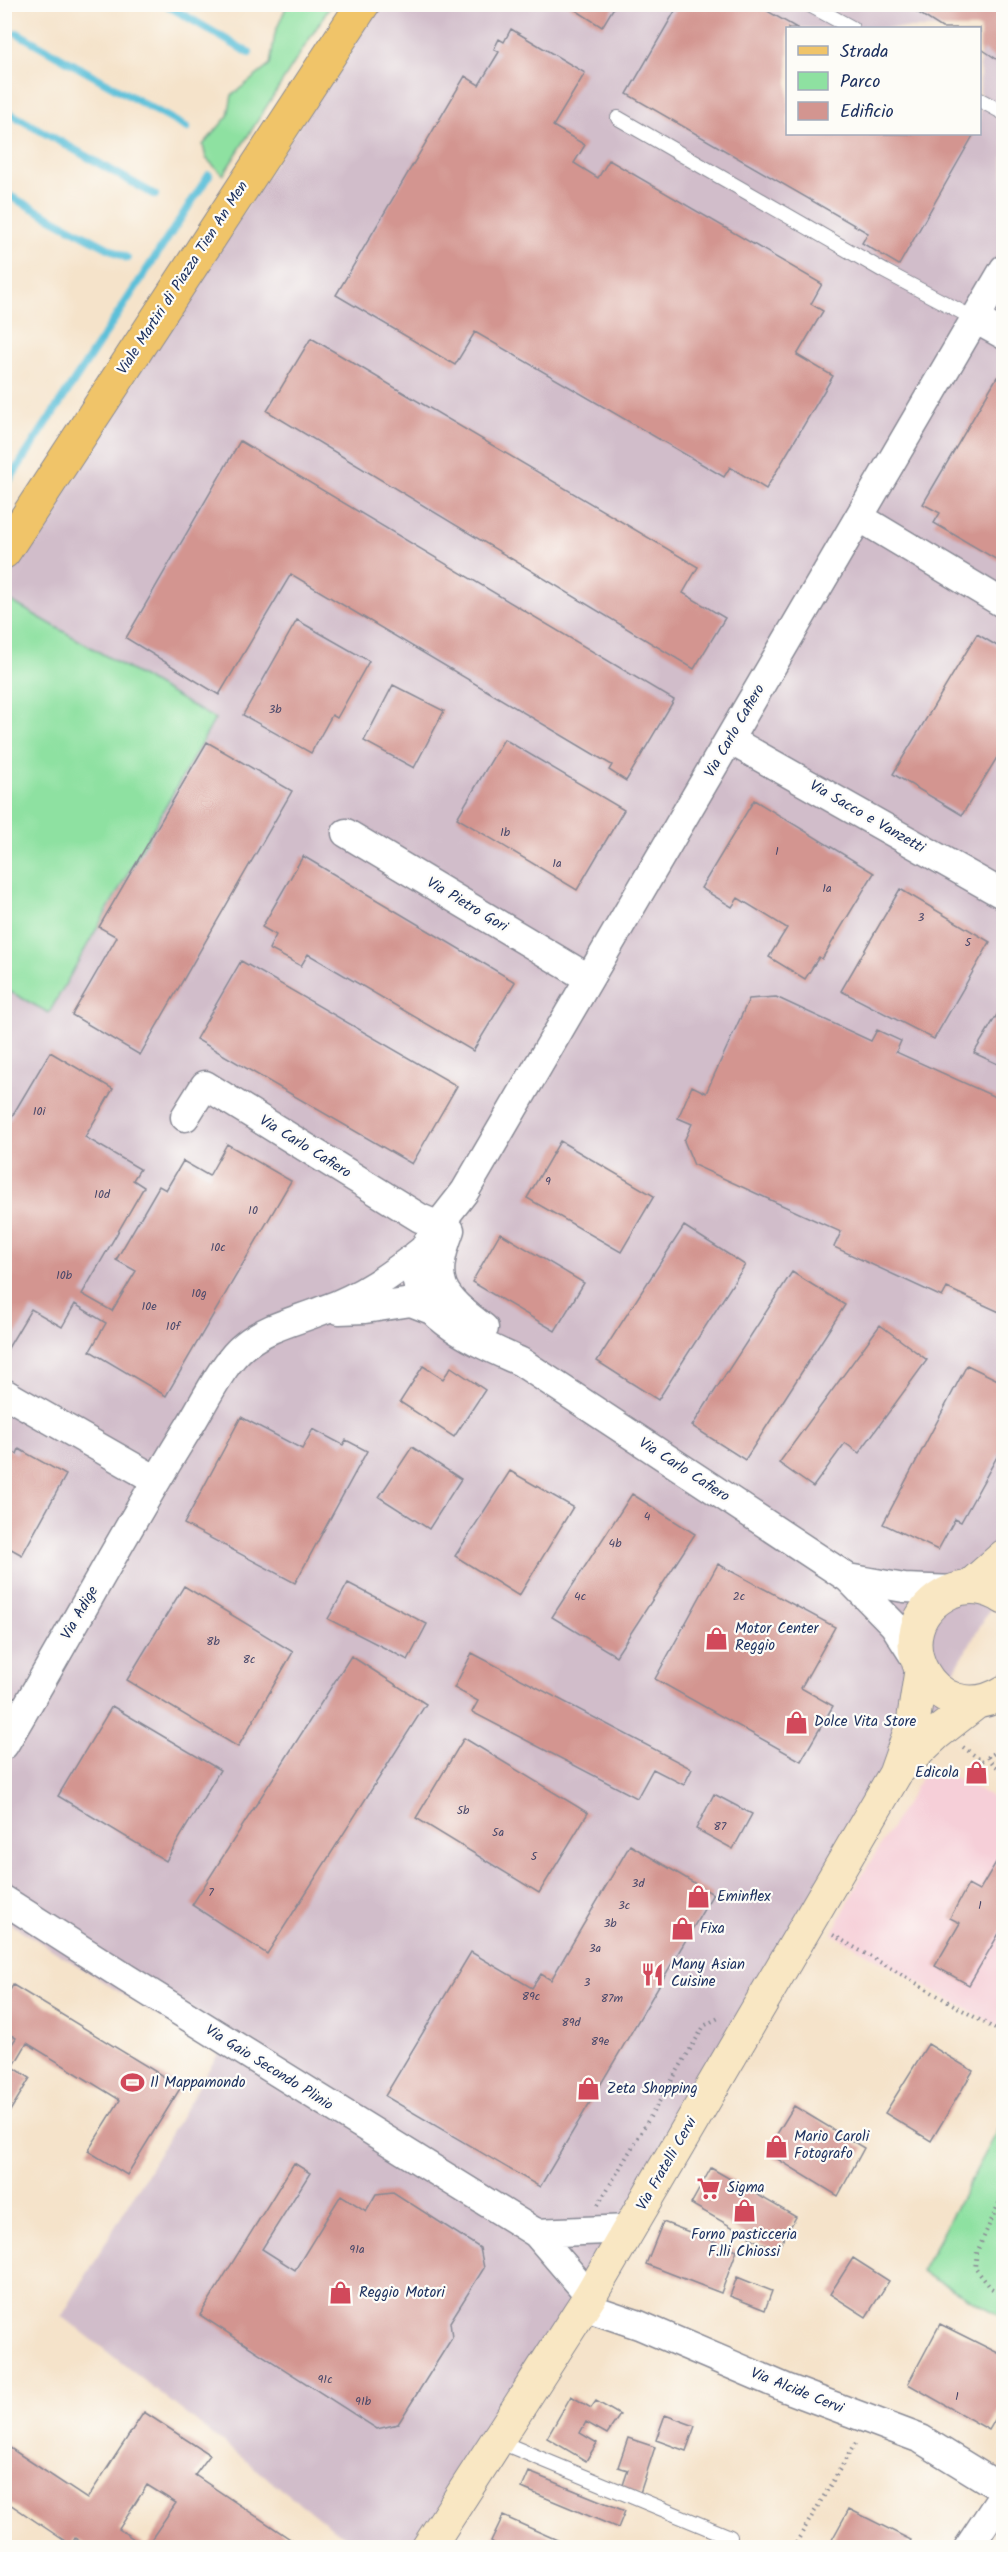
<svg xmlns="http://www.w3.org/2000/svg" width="1008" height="2552" font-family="Kalam,sans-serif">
	<rect width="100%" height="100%" fill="#fdfcf7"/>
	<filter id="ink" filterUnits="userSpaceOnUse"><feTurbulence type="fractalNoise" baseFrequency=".0167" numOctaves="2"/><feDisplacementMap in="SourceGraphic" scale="12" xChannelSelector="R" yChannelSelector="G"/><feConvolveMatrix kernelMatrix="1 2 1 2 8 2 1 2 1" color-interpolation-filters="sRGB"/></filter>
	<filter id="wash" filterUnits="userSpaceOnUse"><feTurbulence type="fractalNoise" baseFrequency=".008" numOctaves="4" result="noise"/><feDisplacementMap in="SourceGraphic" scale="24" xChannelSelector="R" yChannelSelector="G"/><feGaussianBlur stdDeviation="1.35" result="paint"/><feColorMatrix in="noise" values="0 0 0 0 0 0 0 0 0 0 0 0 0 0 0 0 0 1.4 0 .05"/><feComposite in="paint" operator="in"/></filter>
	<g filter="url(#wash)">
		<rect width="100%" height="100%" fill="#f5e3ca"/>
		<path fill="#f6cfd8" d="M929,1765L1003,1802V2029L832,1934L861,1877Z"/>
		<path fill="#d1bdca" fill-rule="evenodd" d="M378,5H1003V1586L895,1774L428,2547H365L335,2531L62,2316L218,2054L5,1920L4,580ZM788,28H980V134H788Z"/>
		<path fill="#8ee1a1" stroke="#548880" stroke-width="1.5" d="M287,5H331L223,175L206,158L203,145L228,116L232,95L270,65L275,33Z
			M4,597L215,719L49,1013L5,989Z
			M1003,2121V2317L921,2272Z"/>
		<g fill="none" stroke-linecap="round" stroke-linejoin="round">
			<path stroke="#5cc0d9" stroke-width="8" d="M165,4L249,53
				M17,33L187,128
				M4,110L155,195
				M4,193L127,258
				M4,488L209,175"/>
		</g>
		<g id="blocks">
			<path fill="#d39590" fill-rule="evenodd" d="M566,4H616L602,27Z
				M679,4H755L797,28H788V134H974L899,265L862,243L868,233L627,94Z
				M921,4H1004V64L983,50L980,56V28H942L917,12Z
				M511,29L585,73L553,126L585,145L574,163L598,178L609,160L822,284L811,304L823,311L797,355L833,376L766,489L730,467L724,477L475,332L455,365L336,295L465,76L479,85L499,52L494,49L499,39L504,42Z
				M311,338L698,567L683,593L725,618L694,669L267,411Z
				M997,377L1004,381V564L934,523L940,513L923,504Z
				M240,441L674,700L626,781L609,770L612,765L605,761L291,574L219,695L126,638Z
				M297,620L369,661L337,718L332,715L311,753L243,715Z
				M977,634L1004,650V746L962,815L893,774Z
				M393,685L444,711L414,768L364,741Z
				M504,739L624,810L577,890L457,818Z
				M207,742L292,791L140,1055L72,1015L117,937L99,927Z
				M754,800L874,873L822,959L819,957L805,979L769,957L787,928L738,898L732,907L701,888Z
				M303,856L515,982L473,1051L308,954L301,966L269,949L276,935L262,927Z
				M900,889L990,942L934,1039L841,991Z
				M241,961L457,1086L412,1164L196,1039Z
				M776,997L871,1041L877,1030L901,1041L896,1052L1004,1101V1314L947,1288L942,1297L834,1247L841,1232L694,1165L684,1141L692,1124L678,1118L692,1086L706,1093L749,999Z
				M1004,1003V1067L974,1053Z
				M50,1052L113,1089L85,1137L140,1169L133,1180L144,1187L82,1294L112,1311L136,1271L116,1260L159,1186L166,1190L183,1161L209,1176L227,1144L291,1181L166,1396L90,1351L106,1323L75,1304L62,1327L31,1309L4,1355V1121L8,1123Z
				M560,1141L654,1196L621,1252L527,1198Z
				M684,1226L745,1265L658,1400L597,1361Z
				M500,1233L584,1283L555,1331L472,1282Z
				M792,1272L845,1305L745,1460L692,1426Z
				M880,1325L927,1360L859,1453L845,1443L813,1487L779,1463Z
				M967,1365L1004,1383V1444L961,1522L955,1519L938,1550L883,1524Z
				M423,1366L443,1379L451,1367L485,1390L454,1437L400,1402Z
				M241,1417L302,1449L313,1429L343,1445L346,1440L367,1451L295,1583L184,1524Z
				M4,1447L17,1454L19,1449L66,1475L22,1555L4,1545Z
				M412,1447L461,1479L429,1529L379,1497Z
				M510,1471L573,1507L519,1596L455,1556Z
				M632,1494L695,1534L616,1656L552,1617Z
				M718,1564L835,1627L801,1688L833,1706L801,1761L655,1679Z
				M348,1583L427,1624L408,1660L328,1619Z
				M184,1586L293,1652L238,1747L127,1680Z
				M472,1653L692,1769L684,1785L653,1769L637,1798L472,1712L478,1701L454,1688Z
				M351,1656L426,1704L267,1954L192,1905Z
				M112,1706L220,1770L166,1861L58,1796Z
				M464,1738L588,1813L539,1893L416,1818Z
				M714,1794L752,1814L733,1849L696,1829Z
				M630,1845L713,1894L540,2187L385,2096L471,1952L532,1988L541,1974L551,1980Z
				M1004,1849V1925L969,1985L935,1966L960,1923L950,1918L968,1885L979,1891Z
				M13,1985L181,2087L127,2175L88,2151L120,2100L27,2043L13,2067L30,2078L4,2121V2056L16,2038L4,2031V2000Z
				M928,2044L973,2071L931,2141L885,2113Z
				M794,2106L864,2148L838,2196L766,2152Z
				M294,2163L310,2173L262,2249L295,2270L341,2195L366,2211L376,2194L393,2192L480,2248L484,2268L450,2322L452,2338L398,2424L377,2429L200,2315Z
				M711,2168L796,2217L776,2252L691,2204Z
				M663,2222L737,2250L721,2293L646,2264Z
				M853,2258L889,2281L866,2317L830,2294Z
				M737,2277L772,2291L765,2310L730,2296Z
				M940,2324L1004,2356V2404L989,2430L908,2384Z
				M571,2396L591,2408L596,2401L620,2415L607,2434L586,2422L580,2433L597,2443L586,2461L547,2438Z
				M144,2412L210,2455L195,2475L293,2541L289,2547H89L75,2538L71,2545L4,2500V2444L87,2499ZM147,2485L176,2503L146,2547L119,2529Z
				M665,2415L695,2426L686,2451L656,2440Z
				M628,2438L655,2447L640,2493L622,2488L628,2470L618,2467Z
				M529,2472L625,2511L618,2528L522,2488Z
				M849,2509L911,2540L907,2547H828Z
				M503,2516L573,2547H500L491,2541Z"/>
		</g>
	</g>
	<g filter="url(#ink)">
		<use href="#blocks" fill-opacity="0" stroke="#888994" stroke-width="1.5"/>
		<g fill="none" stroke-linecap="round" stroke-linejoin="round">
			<defs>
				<path id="lane" d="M808,4L852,28
					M980,100L1004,113
					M618,118L884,271L975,319
					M498,2441L730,2537"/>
				<path id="street" d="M975,319L1004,335
					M859,517L1004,604
					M730,740L1004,895
					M346,833L588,978
					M185,1117L205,1085L420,1218L439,1226
					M450,1230C430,1283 440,1295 484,1328
					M339,1310L365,1309L411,1302L429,1309
					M4,1393L156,1480
					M848,1578L904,1588L955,1590
					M917,1661L894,1625L848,1578L521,1362C486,1346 405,1315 418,1265C425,1238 448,1214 465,1191L1004,269
					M4,1745C67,1640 124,1531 189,1427C204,1403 223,1362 245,1345C269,1326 296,1321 323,1310C361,1297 393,1274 424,1249
					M4,1900L126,1978L536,2233L590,2296
					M536,2233L629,2229
					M583,2306L639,2325L786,2388L921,2439L1004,2490
					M968,2548L1004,2494"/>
				<path id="secondary" d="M969,1587L1004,1556
					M1004,1598C988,1587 968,1584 950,1592C875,1628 934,1735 1004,1692
					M900,1768L936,1734L977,1702
					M428,2548L590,2296L895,1774L913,1723L921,1671"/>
				<path id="primary" d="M4,552L363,4"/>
			</defs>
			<use href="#lane" stroke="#888994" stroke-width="16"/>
			<use href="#street" stroke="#888994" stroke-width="31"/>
			<use href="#secondary" stroke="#888994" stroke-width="35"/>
			<use href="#primary" stroke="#888994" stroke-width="35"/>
			<path stroke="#888994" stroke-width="4" stroke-dasharray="1.5 4.5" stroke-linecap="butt" d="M963,1747L982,1761L1004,1747
				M988,1757L994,1765L1004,1771
				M833,1935L1004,2034
				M1004,2192L977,2252L975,2268L991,2288L1004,2295
				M598,2205L704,2026L720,2017
				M793,2548L856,2442"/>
			<use href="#lane" stroke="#fff" stroke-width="14"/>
			<use href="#street" stroke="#fff" stroke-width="28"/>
			<use href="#secondary" stroke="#f9e7c3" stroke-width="33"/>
			<use href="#primary" stroke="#f0c469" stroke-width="33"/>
		</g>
	</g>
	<defs>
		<symbol id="shop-bare" viewBox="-9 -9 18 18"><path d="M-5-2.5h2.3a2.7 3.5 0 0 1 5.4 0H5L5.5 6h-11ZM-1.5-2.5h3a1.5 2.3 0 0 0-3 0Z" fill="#d1495b" stroke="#fdfcf7" stroke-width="2.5" paint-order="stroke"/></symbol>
		<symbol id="restaurant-bare" viewBox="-9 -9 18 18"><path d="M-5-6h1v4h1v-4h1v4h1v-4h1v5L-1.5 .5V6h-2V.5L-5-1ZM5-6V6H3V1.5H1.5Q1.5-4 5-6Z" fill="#d1495b" stroke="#fdfcf7" stroke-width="2.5" paint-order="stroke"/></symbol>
		<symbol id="stadium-bare" viewBox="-9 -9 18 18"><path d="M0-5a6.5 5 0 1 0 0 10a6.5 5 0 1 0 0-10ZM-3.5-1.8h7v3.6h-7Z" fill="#d1495b" stroke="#fdfcf7" stroke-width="2.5" paint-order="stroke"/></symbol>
		<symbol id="supermarket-bare" viewBox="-9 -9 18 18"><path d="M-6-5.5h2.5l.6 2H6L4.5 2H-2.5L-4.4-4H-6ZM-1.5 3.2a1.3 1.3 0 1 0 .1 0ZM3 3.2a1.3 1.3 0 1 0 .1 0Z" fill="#d1495b" stroke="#fdfcf7" stroke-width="2.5" paint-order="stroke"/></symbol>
	</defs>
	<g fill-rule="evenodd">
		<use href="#shop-bare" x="700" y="1622" width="33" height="33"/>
		<use href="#shop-bare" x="780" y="1706" width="33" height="33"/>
		<use href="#shop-bare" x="960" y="1756" width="33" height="33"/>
		<use href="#shop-bare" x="682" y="1880" width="33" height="33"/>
		<use href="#shop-bare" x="666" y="1912" width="33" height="33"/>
		<use href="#restaurant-bare" x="636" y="1958" width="33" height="33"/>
		<use href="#stadium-bare" x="116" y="2066" width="33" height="33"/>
		<use href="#shop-bare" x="572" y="2072" width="33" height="33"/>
		<use href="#shop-bare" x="760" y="2130" width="33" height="33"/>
		<use href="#supermarket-bare" x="692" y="2172" width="33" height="33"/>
		<use href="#shop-bare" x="728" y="2194" width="33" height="33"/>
		<use href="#shop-bare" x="324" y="2276" width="33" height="33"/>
	</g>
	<g text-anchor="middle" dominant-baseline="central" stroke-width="4.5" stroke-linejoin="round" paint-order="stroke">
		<g font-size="12" fill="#49486a">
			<text x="275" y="709">3b</text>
			<text x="505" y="832">1b</text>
			<text x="777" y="851">1</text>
			<text x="557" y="863">1a</text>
			<text x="827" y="888">1a</text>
			<text x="921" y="917">3</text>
			<text x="968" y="942">5</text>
			<text x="39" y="1111">10i</text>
			<text x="548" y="1181">9</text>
			<text x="102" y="1194">10d</text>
			<text x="253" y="1210">10</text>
			<text x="218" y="1247">10c</text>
			<text x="64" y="1275">10b</text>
			<text x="199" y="1293">10g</text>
			<text x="149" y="1306">10e</text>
			<text x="173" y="1326">10f</text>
			<text x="647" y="1516">4</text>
			<text x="615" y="1543">4b</text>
			<text x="580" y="1596">4c</text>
			<text x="739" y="1596">2c</text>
			<text x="213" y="1641">8b</text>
			<text x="249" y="1659">8c</text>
			<text x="463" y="1810">5b</text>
			<text x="720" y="1826">87</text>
			<text x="498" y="1832">5a</text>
			<text x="534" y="1856">5</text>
			<text x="638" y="1883">3d</text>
			<text x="211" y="1892">7</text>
			<text x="624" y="1905">3c</text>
			<text x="980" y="1905">1</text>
			<text x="610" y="1923">3b</text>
			<text x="595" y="1948">3a</text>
			<text x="587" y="1982">3</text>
			<text x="531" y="1996">89c</text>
			<text x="612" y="1998">87m</text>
			<text x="571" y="2022">89d</text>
			<text x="600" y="2041">89e</text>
			<text x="357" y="2249">91a</text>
			<text x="325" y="2379">91c</text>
			<text x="957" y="2396">1</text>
			<text x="363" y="2401">91b</text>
		</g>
		<g font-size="15" fill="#1b2f5e" stroke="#fdfcf7">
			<text transform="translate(183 278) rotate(-57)">Viale Martiri di Piazza Tien An Men</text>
			<text transform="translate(735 731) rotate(-60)">Via Carlo Cafiero</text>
			<text transform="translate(867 817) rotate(30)">Via Sacco e Vanzetti</text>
			<text transform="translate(467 905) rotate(31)">Via Pietro Gori</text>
			<text transform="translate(305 1147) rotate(32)">Via Carlo Cafiero</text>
			<text transform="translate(684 1470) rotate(33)">Via Carlo Cafiero</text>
			<text transform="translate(80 1613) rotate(-60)">Via Adige</text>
			<text transform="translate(269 2068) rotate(32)">Via Gaio Secondo Plinio</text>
			<text transform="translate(667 2164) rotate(-60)">Via Fratelli Cervi</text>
			<text transform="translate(797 2391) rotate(22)">Via Alcide Cervi</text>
		</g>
		<g font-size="15" fill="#1b2f5e" stroke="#fdfcf7" text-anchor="start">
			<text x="735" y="1629">Motor Center<tspan x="735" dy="17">Reggio</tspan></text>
			<text x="814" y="1722">Dolce Vita Store</text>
			<text x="959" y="1773" text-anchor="end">Edicola</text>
			<text x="717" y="1897">Eminflex</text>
			<text x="700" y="1929">Fixa</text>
			<text x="671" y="1965">Many Asian<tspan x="671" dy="17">Cuisine</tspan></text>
			<text x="150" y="2083">Il Mappamondo</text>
			<text x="607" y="2089">Zeta Shopping</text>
			<text x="794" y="2137">Mario Caroli<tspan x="794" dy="17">Fotografo</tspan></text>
			<text x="727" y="2188">Sigma</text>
			<text x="744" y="2235" text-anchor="middle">Forno pasticceria<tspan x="744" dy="17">F.lli Chiossi</tspan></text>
			<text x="359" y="2293">Reggio Motori</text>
		</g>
	</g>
	<rect width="1008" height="2552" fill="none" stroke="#fdfcf7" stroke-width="24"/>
	<rect x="786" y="27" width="195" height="108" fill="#fdfcf7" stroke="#a3aaba" stroke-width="1.5"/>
	<rect x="798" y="46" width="30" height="9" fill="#f0c469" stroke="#a3aaba" stroke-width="1.5"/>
	<text x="840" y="57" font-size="18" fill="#1b2f5e">Strada</text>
	<rect x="798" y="72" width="30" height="18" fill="#8ee1a1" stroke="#a3aaba" stroke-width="1.5"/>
	<text x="840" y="87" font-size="18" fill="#1b2f5e">Parco</text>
	<rect x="798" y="102" width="30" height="18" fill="#d39590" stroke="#a3aaba" stroke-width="1.5"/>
	<text x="840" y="117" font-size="18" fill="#1b2f5e">Edificio</text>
</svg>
